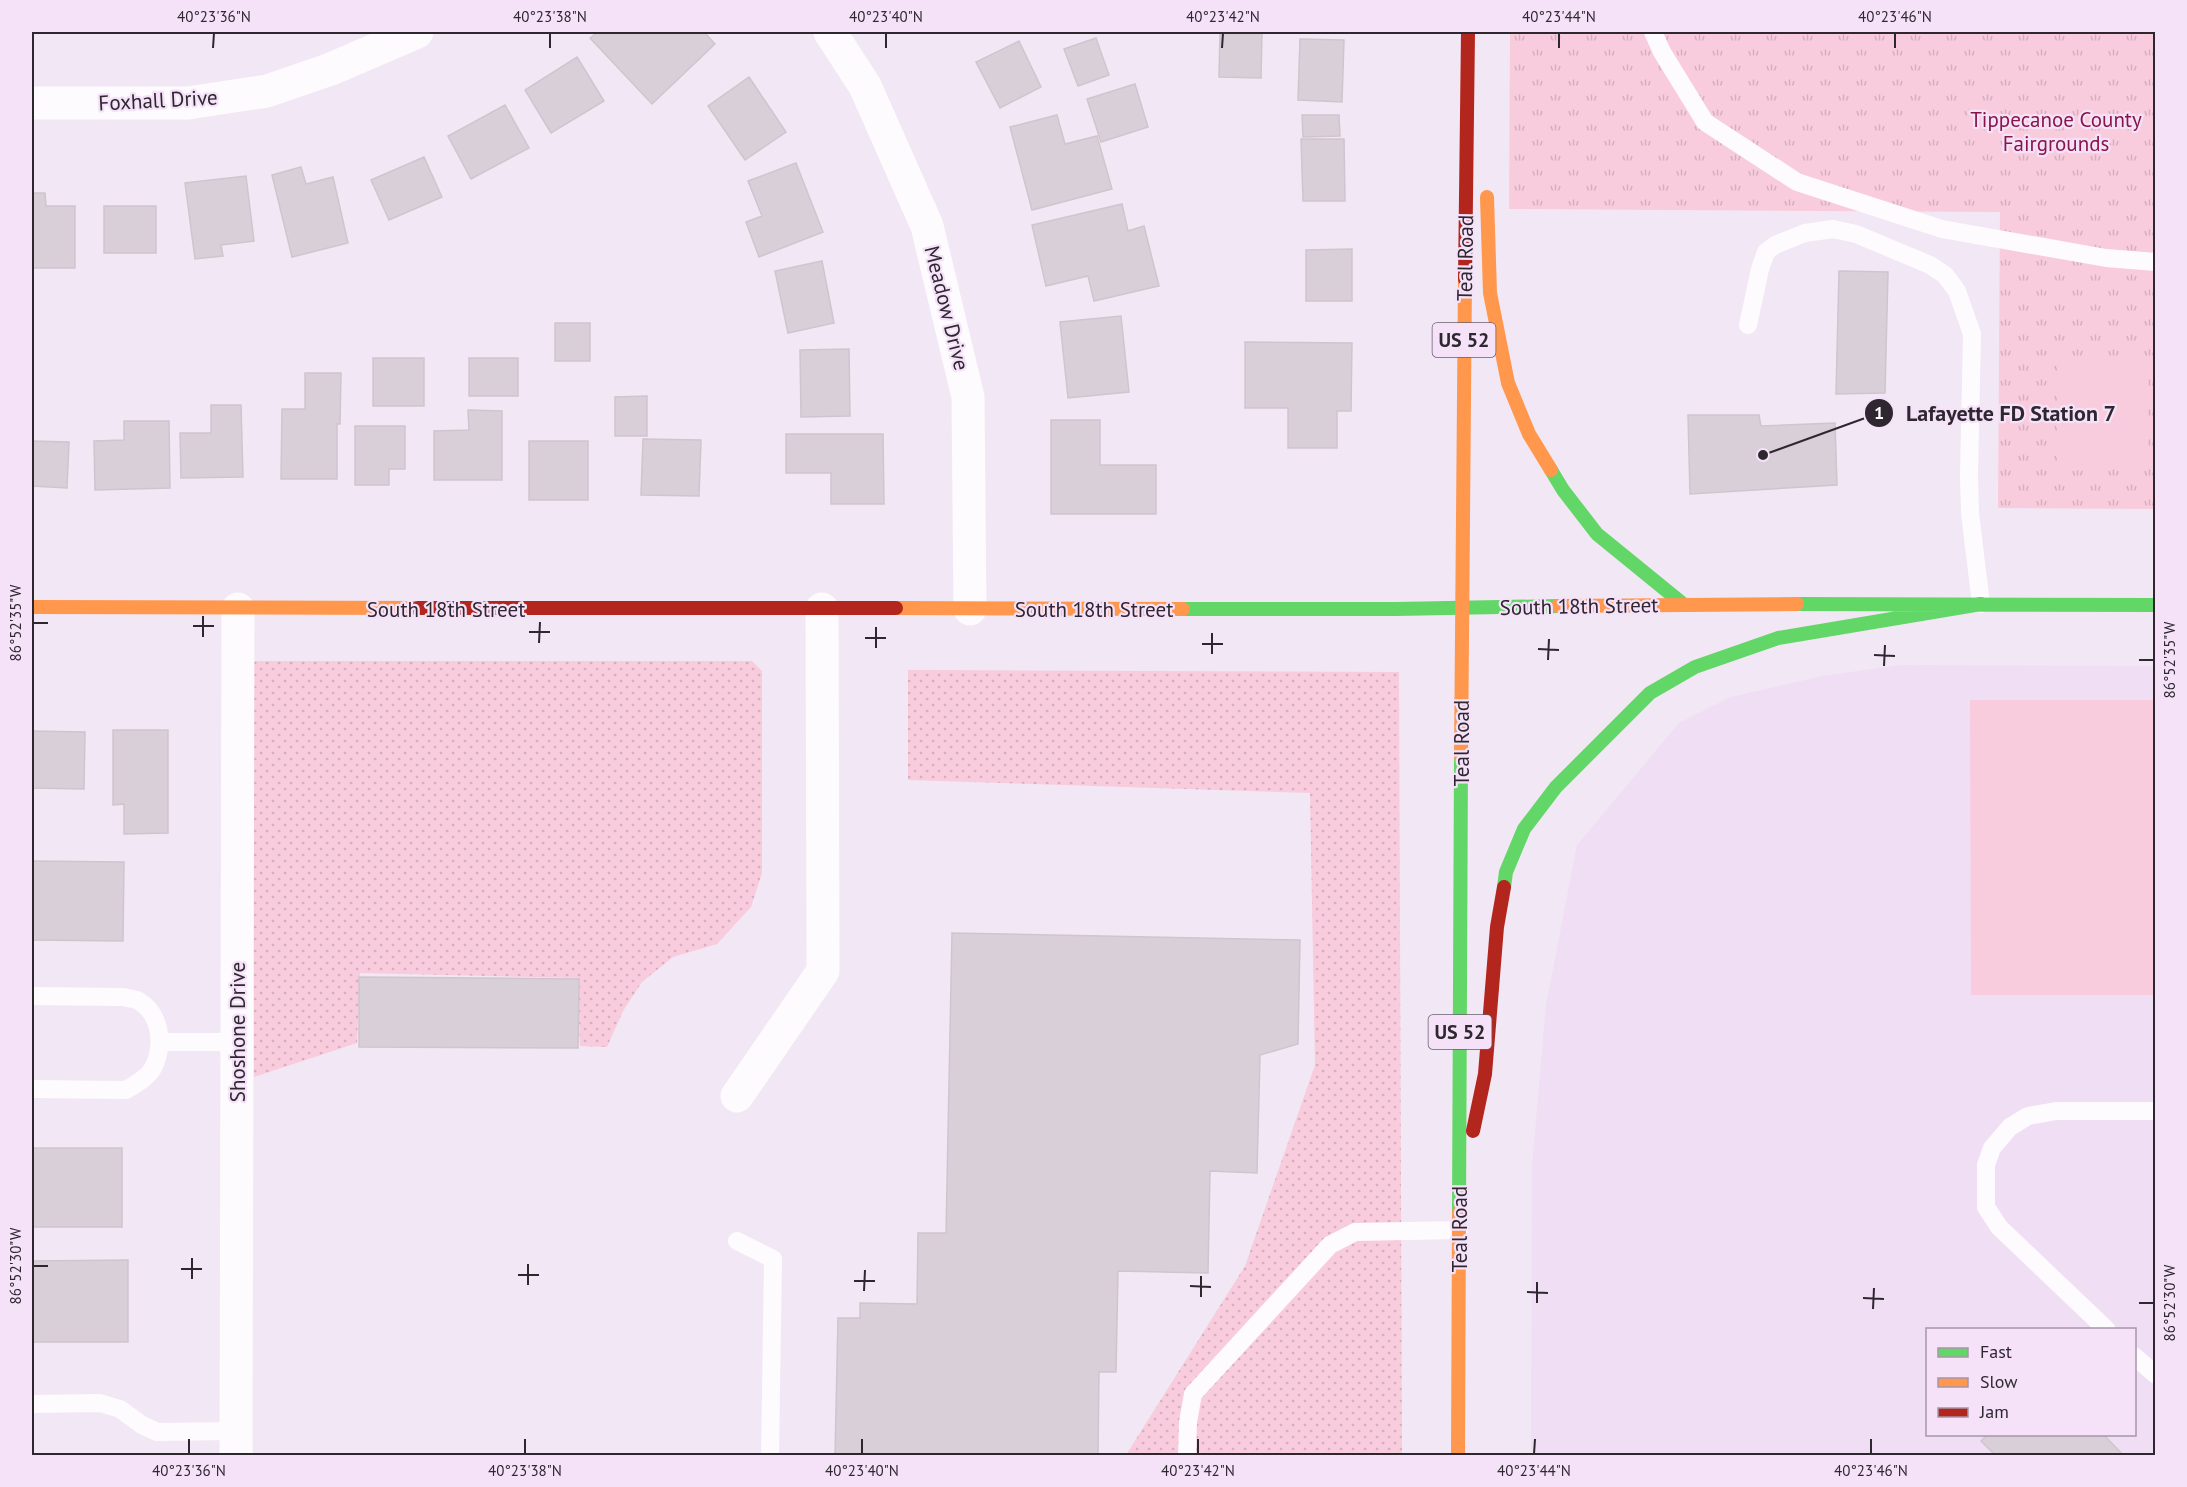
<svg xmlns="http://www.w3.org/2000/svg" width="2187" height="1487" font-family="'PT Sans',sans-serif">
	<defs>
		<pattern id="grass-dots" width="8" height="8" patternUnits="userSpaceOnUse" patternTransform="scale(1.5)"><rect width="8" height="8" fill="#f8ccdc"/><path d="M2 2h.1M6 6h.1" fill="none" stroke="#d5afbd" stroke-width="1.8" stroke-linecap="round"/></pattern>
		<pattern id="park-tufts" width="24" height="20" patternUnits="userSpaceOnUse" patternTransform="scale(1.5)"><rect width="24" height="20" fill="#f8ccdc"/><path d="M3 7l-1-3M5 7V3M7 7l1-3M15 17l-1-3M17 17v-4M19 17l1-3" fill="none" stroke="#d5afbd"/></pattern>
	</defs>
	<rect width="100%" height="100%" fill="#f2e7f4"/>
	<path fill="#f0def4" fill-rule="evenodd" d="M1900,665L2155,666V1455L1531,1456L1532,1166L1546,1005L1577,845L1679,723L1731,697L1822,676ZM1928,1330H2134V1434H1928Z"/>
	<path fill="url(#grass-dots)" d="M252,661H752L762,671V873L751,907L717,944L673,957L642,982L623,1011L607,1047L580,1046L577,978L360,973L357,1043L254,1077Z
		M908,670L1399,672L1402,1455H1126L1245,1266L1315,1065L1310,793L908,780Z"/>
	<path fill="url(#park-tufts)" d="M1510,32H2155V509L1998,508L2000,212L1509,209Z"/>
	<path fill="#f8ccdc" d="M2148,359V468L2057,471L2058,360Z
		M1970,700H2155V995H1971Z"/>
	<path fill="#d9cfd8" stroke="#cfc5ce" stroke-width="1.5" d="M32,32H75V33H32Z
		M598,32H704L715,44L652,104L590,38Z
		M1220,32H1262L1261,78L1219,77Z
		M1096,38L1109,75L1078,86L1064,49Z
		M1300,39L1344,40L1342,102L1298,100Z
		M1019,41L1041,87L1000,108L976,62Z
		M577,57L604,101L551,133L525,90Z
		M749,77L786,132L745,160L708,106Z
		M1135,84L1148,127L1101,142L1087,99Z
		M505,105L529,148L471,179L448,136Z
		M1057,115L1065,144L1097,136L1112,189L1032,210L1010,127Z
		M1302,115H1339L1340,136L1303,137Z
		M1301,139H1344L1345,201H1303Z
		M424,157L442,197L389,220L371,180Z
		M796,163L823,232L759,257L746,222L762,216L748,181Z
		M301,167L306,184L333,177L348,243L292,257L272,175Z
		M246,176L254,241L221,245L223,256L195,259L185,183Z
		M32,193H45L46,206H75V268H32Z
		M1122,204L1128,231L1144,226L1159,286L1094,301L1088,276L1046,286L1032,225Z
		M104,206H156V253H104Z
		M1352,249V301H1306V250Z
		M822,261L834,323L788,333L775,271Z
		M1839,271L1888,272L1885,393L1836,394Z
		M1121,316L1129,392L1068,398L1060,322Z
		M555,323H590V361H555Z
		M1245,342L1352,343L1351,411H1337V448H1288V408H1245Z
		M849,349L850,416L801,417L800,350Z
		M373,358H424V406H373Z
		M469,358H518V396H469Z
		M305,373H341L340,424H337V479H281L282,409H305Z
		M647,396V436H615V397Z
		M211,405H241L243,477L181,478L180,433H211Z
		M468,410L502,411V480H434V431L469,430Z
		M1688,415H1759L1761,426L1835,423L1837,485L1690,494Z
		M1051,420H1100V465H1156V514H1051Z
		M124,421H169L170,488L95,490L94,441L124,440Z
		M355,426H405V469H389V485H355Z
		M786,434H883L884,504H831V473H786Z
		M643,439L701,440L699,496L641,495Z
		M32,441L69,442L67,488L32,486Z
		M529,441H588V500H529Z
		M113,730H168V833L124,834V804L113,805Z
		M32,731L85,732L84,789L32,788Z
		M32,861L124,862L123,941L32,940Z
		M952,933L1300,940L1298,1044L1260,1055L1257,1173L1210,1171L1208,1273L1118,1271L1116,1372H1099L1098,1456H835L838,1318H860V1303L917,1304L918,1233H946Z
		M359,977L579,979L578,1048L359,1047Z
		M32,1148H122V1227H32Z
		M128,1260V1342H32V1261Z
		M1988,1434H2103L2124,1456H1996L1981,1441Z"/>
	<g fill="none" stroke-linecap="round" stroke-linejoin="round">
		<path stroke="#fdfbfd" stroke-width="18" d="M1653,32L1662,52L1705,122L1797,182L1942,229L2106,258L2156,262
			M1748,325L1760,269L1766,252L1775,245L1805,233L1833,229L1856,234L1930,265L1945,275L1957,291L1972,334L1969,474L1970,513L1981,604
			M32,996L123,997C127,998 133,999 137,1000C161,1013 164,1044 154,1066C149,1077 136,1084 126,1090L32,1089
			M161,1042H237
			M737,1241L773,1259L770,1456
			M2107,1330L1999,1227L1986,1207V1165L1992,1148L2010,1127L2028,1116L2056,1111H2156
			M2134,1356L2156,1375
			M32,1404L100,1403L120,1409L142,1425L157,1432L236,1431
			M1187,1456L1188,1422L1193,1394L1330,1245L1355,1232L1459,1230"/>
		<path stroke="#fdfbfd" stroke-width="33" d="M830,32L865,86L927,226L968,397L970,609
			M32,103H188L267,91L331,69L417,32
			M737,1096L823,971L822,609
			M236,1456L238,609"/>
		<path stroke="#63d668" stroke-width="14" d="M1551,470L1563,490L1597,534L1683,604
			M1797,604L2156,605
			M1183,609H1396L1558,606
			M1504,887L1506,872L1524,829L1556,787L1650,693L1695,667L1778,638L1981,604
			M1459,1212L1461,757"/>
		<path stroke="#ff974d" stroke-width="14" d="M1487,197L1490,293L1508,383L1529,434L1551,470
			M1558,606L1797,604
			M32,607L418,608
			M896,608L1183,609
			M1461,757L1465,279
			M1458,1456L1459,1212"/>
		<path stroke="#b3261e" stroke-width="14" d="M1465,279L1468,32
			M418,608H896
			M1473,1131L1485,1074L1497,927L1504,887"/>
	</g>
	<path fill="none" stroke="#2e2730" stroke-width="2" d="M213,48L214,33M550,48V33M886,48V33M1222,48L1223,33M1559,48V33M1895,48V33M33,623H48M193,626H214M529,632H550M203,637V616M865,638H886M539,643L540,622M1202,644H1223M876,648V627M1538,649L1559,650M1212,654V633M1874,655L1895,656M1548,660L1549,639M2139,660H2154M1884,666L1885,645M33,1266H48M181,1269H202M518,1275H539M192,1279V1258M854,1281H875M528,1285V1264M1190,1286L1211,1287M864,1291L865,1270M1527,1292L1548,1293M1201,1297V1276M1863,1298L1884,1299M1537,1303V1282M2139,1303H2154M1873,1309L1874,1288M189,1454V1439M525,1454V1439M862,1454V1439M1198,1454V1439M1534,1454L1535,1439M1871,1454V1439"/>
	<g text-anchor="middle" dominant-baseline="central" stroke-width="4.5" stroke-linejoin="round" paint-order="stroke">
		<g fill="#f5e2f9" stroke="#6a5f6c" stroke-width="1.5">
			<rect x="1432.5" y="323" width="63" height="34" rx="4.5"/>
			<rect x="1428.5" y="1015" width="63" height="34" rx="4.5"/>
		</g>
		<g font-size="20" font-weight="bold" fill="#2e2730">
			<text x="1464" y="340">US 52</text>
			<text x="1460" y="1032">US 52</text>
		</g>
		<g font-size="21" fill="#2e2730" stroke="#f5e2f9">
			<text transform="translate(158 100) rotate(-3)">Foxhall Drive</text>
			<text transform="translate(1465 258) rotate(-89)">Teal Road</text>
			<text transform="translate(947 308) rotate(76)">Meadow Drive</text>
			<text transform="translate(1579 606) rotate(-1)">South 18th Street</text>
			<text x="446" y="609">South 18th Street</text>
			<text x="1094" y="609">South 18th Street</text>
			<text transform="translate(1461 743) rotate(-90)">Teal Road</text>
			<text transform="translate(237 1032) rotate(-90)">Shoshone Drive</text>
			<text transform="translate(1459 1229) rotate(-90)">Teal Road</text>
		</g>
		<g font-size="21" fill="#891548" stroke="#f5e2f9">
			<text x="2056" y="119">Tippecanoe County<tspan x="2056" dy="24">Fairgrounds</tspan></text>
		</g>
	</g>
	<path fill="none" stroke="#2e2730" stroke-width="2" d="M1763 455L1879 413"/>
	<g fill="#2e2730" stroke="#f5e2f9" stroke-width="2">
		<circle cx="1763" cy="455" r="6"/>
		<circle cx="1879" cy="413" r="15"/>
	</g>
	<g font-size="18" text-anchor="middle" font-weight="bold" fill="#fff">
		<text x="1879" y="419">1</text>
	</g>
	<g font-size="22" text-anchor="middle" font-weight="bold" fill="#2e2730" stroke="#f5e2f9" stroke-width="4.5" stroke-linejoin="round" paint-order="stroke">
		<text x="2011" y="421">Lafayette FD Station 7</text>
	</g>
	<rect width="2187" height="1487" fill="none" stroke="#f5e2f9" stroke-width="66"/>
	<rect x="1926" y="1328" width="210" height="108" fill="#f5e2f9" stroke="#a597a9" stroke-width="1.5"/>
	<rect x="1938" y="1348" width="30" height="9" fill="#63d668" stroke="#a597a9" stroke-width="1.5"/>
	<text x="1980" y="1358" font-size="18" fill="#2e2730">Fast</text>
	<rect x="1938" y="1378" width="30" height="9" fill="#ff974d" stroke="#a597a9" stroke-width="1.5"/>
	<text x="1980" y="1388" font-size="18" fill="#2e2730">Slow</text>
	<rect x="1938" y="1408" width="30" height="9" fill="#b3261e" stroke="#a597a9" stroke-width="1.5"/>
	<text x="1980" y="1418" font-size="18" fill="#2e2730">Jam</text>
	<rect x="33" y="33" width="2121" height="1421" fill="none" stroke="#2e2730" stroke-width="2"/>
	<g font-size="15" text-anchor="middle" fill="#2e2730">
		<text x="214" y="22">40°23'36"N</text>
		<text x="550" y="22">40°23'38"N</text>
		<text x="886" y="22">40°23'40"N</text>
		<text x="1223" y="22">40°23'42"N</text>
		<text x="1559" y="22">40°23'44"N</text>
		<text x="1895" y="22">40°23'46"N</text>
		<text transform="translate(16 623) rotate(-90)" y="5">86°52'35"W</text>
		<text transform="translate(2170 660) rotate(-90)" y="5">86°52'35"W</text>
		<text transform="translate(16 1266) rotate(-90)" y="5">86°52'30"W</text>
		<text transform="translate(2170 1303) rotate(-90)" y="5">86°52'30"W</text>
		<text x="189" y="1476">40°23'36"N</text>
		<text x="525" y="1476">40°23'38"N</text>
		<text x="862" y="1476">40°23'40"N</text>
		<text x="1198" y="1476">40°23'42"N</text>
		<text x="1534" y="1476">40°23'44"N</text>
		<text x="1871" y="1476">40°23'46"N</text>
	</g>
</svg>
